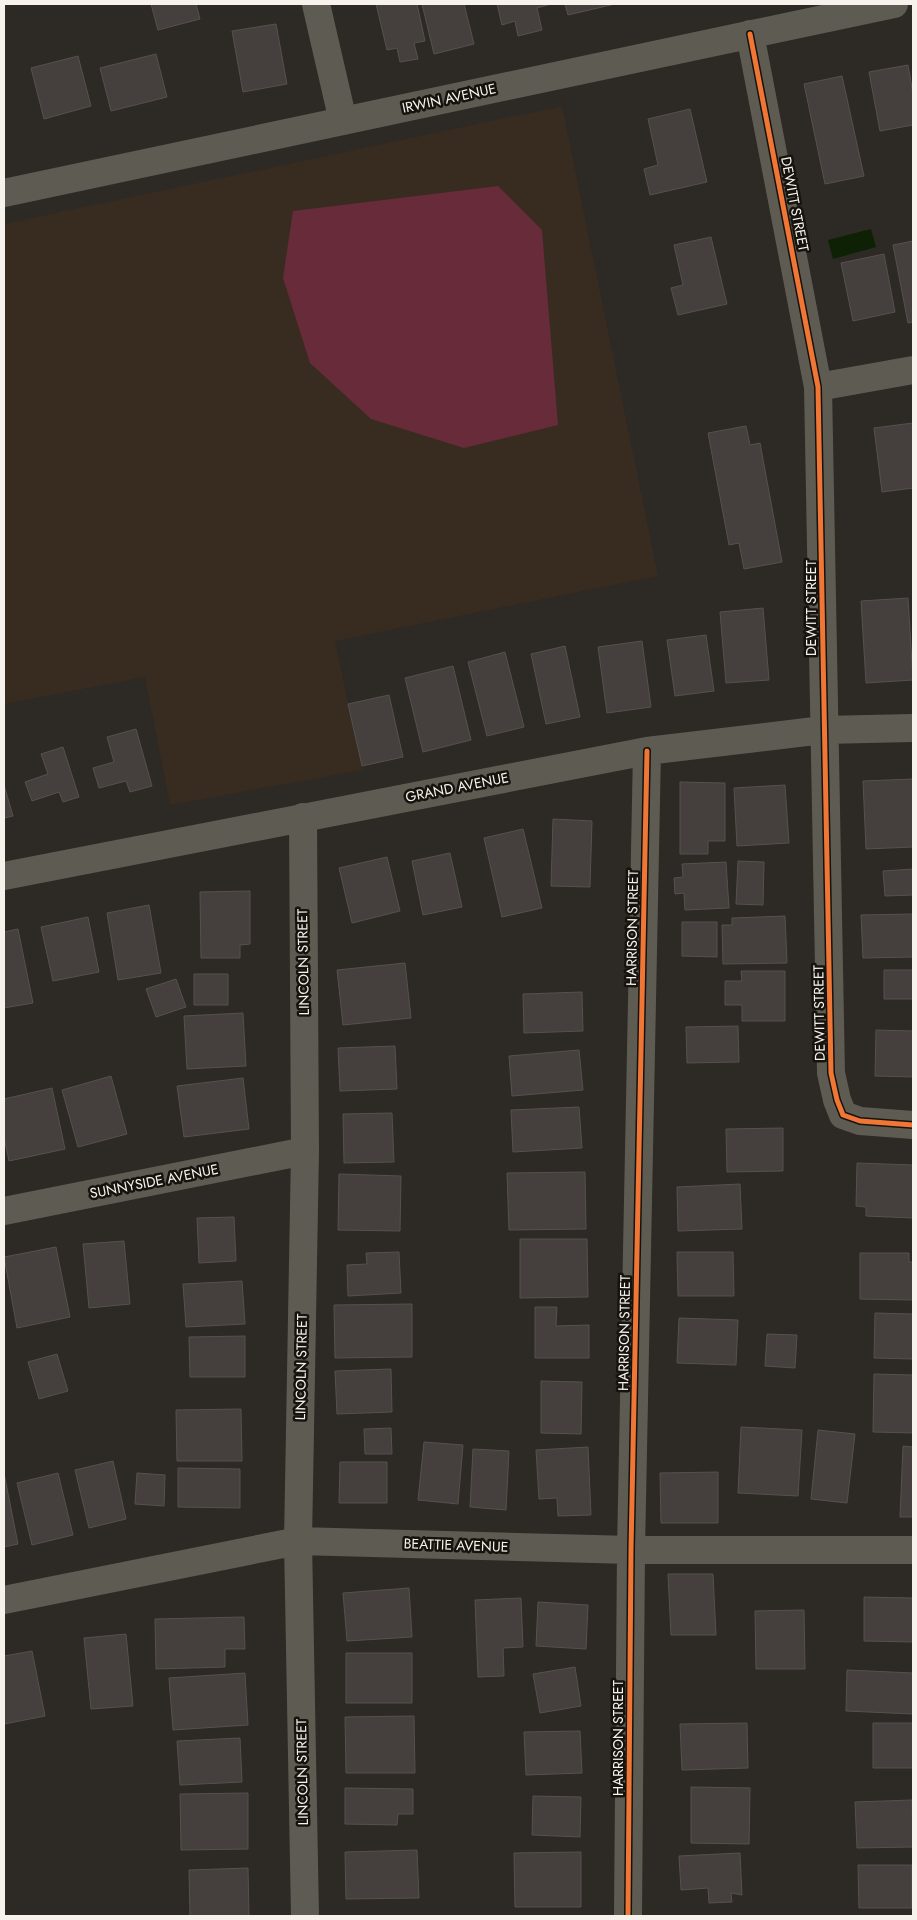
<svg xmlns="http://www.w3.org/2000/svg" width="917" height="1920" font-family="Jost,sans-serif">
	<rect width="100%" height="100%" fill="#2d2924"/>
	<path fill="#382c20" d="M562,106L658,576L335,641L362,770L170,805L145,677L4,704V224Z"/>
	<path fill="#672b39" d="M498,186L542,230L558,425L464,448L371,419L310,363L283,278L293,211Z"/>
	<path fill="#0f2104" d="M871,229L876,247L833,259L828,240Z"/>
	<path fill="#45403d" stroke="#57514e" d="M151,4H196L200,19L158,30Z
		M376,4H417L425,41L414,43L418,59L400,62L397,48L387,50Z
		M422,4H464L474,44L434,54Z
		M497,4H551L537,8L542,30L518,36L515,21L502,25Z
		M565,4H615L568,15Z
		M276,24L287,84L243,92L232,31Z
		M156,54L167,97L111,111L100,68Z
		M78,56L91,106L44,119L31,68Z
		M908,65L913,94V125L880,131L869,72Z
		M842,76L864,176L825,184L804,84Z
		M690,109L707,182L650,195L644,169L658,165L648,119Z
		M711,237L727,304L678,315L671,288L683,285L674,245Z
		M913,241V322L908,323L893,245Z
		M884,254L895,312L853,321L841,263Z
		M913,423V488L882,492L874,428Z
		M746,426L750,445L760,443L782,562L744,569L739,543L729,545L708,433Z
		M908,598L913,680L866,683L861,601Z
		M763,608L769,680L726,683L720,612Z
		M706,635L714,691L675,696L667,640Z
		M642,641L651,707L607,713L598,647Z
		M565,646L580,717L546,724L531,654Z
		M505,652L524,727L487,736L468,662Z
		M453,666L471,740L423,752L405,678Z
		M389,695L403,757L362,766L348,704Z
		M136,729L152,786L130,792L126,781L99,788L93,768L114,762L107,737Z
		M63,747L79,797L63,802L59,792L32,801L25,782L48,774L41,754Z
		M913,779V847L866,849L863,781Z
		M680,782L725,783V841H708V854H680Z
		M4,785L13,816L4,818Z
		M785,785L789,843L737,846L734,788Z
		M553,819L592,821L590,887L551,886Z
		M523,829L542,908L502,917L484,838Z
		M450,853L462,907L423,915L412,861Z
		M387,857L400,911L352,923L339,868Z
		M738,861L764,862L763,905L736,904Z
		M726,862L729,908L685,910L684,893L675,894L674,878L683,877L682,864Z
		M913,869V895L885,896L883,871Z
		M250,891V944L240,945V958H201L200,892Z
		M149,905L161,973L118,980L107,913Z
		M913,914V957L863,958L861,915Z
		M785,916L787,963L723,964L722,925H732V918Z
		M88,917L99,972L53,981L41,927Z
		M682,922H717V957L682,956Z
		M18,929L33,1003L4,1008V932Z
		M405,963L411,1018L343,1025L337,970Z
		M884,970H913V999H884Z
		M741,971H785V1021H742V1005H725V981H742Z
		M194,974H228V1005H194Z
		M176,979L186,1007L156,1017L146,989Z
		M582,992L583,1031L524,1033L523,994Z
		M243,1013L246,1066L187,1069L184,1016Z
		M738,1026L739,1062L687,1063L686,1027Z
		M876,1030L913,1031V1077L875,1076Z
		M395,1046L397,1089L340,1091L338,1048Z
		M579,1050L583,1090L512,1096L509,1056Z
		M111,1076L127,1134L78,1147L62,1090Z
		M243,1078L249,1129L184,1137L177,1086Z
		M52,1088L65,1149L9,1161L4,1137V1099Z
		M579,1107L582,1148L513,1152L511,1110Z
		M392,1113L394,1162L344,1163L343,1114Z
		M783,1128V1171L727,1172L726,1129Z
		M857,1163L913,1165V1218L866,1216V1207L856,1206Z
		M585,1172L586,1229L509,1230L507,1173Z
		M339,1174L401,1176L400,1231L338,1230Z
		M740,1184L742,1229L678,1231L677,1187Z
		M234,1217L236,1261L199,1263L197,1218Z
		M520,1239H587L588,1297L520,1298Z
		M124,1241L130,1304L89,1308L83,1244Z
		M56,1247L70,1317L17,1328L4,1257Z
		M399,1252L401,1293L348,1296L347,1265L367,1264L366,1253Z
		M677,1252H733L734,1296H678Z
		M860,1253H909V1262H913V1300L860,1299Z
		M242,1281L245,1324L186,1327L183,1284Z
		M412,1304V1357L335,1358L334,1305Z
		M535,1307H557L556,1326L589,1325V1358H535Z
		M875,1313L913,1314V1359L874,1358Z
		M679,1318L738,1320L736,1365L677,1363Z
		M767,1334L797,1335L795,1368L765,1366Z
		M245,1336V1377H190L189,1337Z
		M57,1354L68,1391L39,1399L28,1362Z
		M391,1369L392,1412L337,1414L335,1371Z
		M874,1374L913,1375V1433L873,1432Z
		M541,1381L582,1382L581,1434L541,1433Z
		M241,1409L242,1461H177L176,1410Z
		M741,1427L802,1430L798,1496L738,1493Z
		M391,1428L392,1454H365L364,1429Z
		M818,1430L855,1434L847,1503L811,1499Z
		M424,1442L463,1445L458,1504L418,1500Z
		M903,1446L913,1447V1517H900Z
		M588,1447L591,1515L558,1516L557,1498L539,1499L536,1450Z
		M473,1449L509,1451L506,1510L470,1507Z
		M113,1461L126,1519L89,1528L75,1470Z
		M340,1462H387V1503H339Z
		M178,1468L240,1469V1508L178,1507Z
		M718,1472V1523H661L660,1473Z
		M4,1473L18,1544L4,1547Z
		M58,1473L73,1535L32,1545L17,1483Z
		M137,1473L165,1475L164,1506L135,1504Z
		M668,1574H713L716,1635H671Z
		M409,1588L412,1637L347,1641L343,1593Z
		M864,1597L913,1598V1642L864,1641Z
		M521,1598L523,1647L503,1648L504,1676L478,1677L475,1600Z
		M538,1602L588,1605L586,1649L536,1646Z
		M804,1610L805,1669H756L755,1611Z
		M244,1617L245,1649H225V1667L156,1669L155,1619Z
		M126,1634L133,1706L91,1709L84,1638Z
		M32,1651L45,1716L4,1724V1656Z
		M346,1653H412V1703H346Z
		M575,1667L581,1706L540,1713L533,1674Z
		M847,1670L913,1673V1714L846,1711Z
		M245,1673L248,1725L173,1730L169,1678Z
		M414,1716L415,1773H346L345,1717Z
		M747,1723L748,1768L682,1770L680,1724Z
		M873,1723H913V1768H873Z
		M580,1731L582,1773L526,1775L524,1732Z
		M240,1738L242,1782L180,1785L177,1741Z
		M691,1787L750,1788L749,1844L691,1843Z
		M345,1788L413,1789V1814H398L397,1825L345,1824Z
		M248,1793V1849L181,1850L180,1794Z
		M533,1796L581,1797L580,1837L532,1835Z
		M912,1800L913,1847L857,1848L855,1802Z
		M417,1850L419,1898L346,1899L345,1852Z
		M581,1852V1907H515L514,1853Z
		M740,1853L742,1895L731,1893L732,1902L709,1903L708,1888L681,1890L679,1856Z
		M858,1865H912V1908H859Z
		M248,1868L249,1916H190L189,1870Z"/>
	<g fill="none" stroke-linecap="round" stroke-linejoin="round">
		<path stroke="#5e5c52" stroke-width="28" d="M316,4L343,121
			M750,34L818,387L831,1073L837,1100L843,1115L860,1121L913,1125
			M4,193L894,4
			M818,387L913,370
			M303,817L305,1151L298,1541L305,1916
			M4,876L647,751L823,730L913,728
			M4,1211L305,1151
			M4,1600L298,1541L631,1550H913
			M628,1916L631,1550L647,751"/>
		<defs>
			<path id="cycleway" d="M750,34L818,387L831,1073L837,1100L843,1115L860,1121L913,1125
				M628,1916L631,1550L647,751"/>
		</defs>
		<use href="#cycleway" stroke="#16130e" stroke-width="8"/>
		<use href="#cycleway" stroke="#f07635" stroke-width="5"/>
	</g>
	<g text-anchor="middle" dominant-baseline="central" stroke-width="5" stroke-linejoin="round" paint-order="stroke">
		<g font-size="14" fill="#f7f2ec" stroke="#16130e">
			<text transform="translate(449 98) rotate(-12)">IRWIN AVENUE</text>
			<text transform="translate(795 204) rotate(79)">DEWITT STREET</text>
			<text transform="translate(811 608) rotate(-90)">DEWITT STREET</text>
			<text transform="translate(457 787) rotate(-11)">GRAND AVENUE</text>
			<text transform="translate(632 928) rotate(-89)">HARRISON STREET</text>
			<text transform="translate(303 962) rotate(-91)">LINCOLN STREET</text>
			<text transform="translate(819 1013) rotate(-91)">DEWITT STREET</text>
			<text transform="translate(154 1181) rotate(-11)">SUNNYSIDE AVENUE</text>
			<text transform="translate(624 1333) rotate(-89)">HARRISON STREET</text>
			<text transform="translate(301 1367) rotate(-89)">LINCOLN STREET</text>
			<text transform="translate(456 1545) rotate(2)">BEATTIE AVENUE</text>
			<text transform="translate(618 1738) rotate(-90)">HARRISON STREET</text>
			<text transform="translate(302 1772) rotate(-91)">LINCOLN STREET</text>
		</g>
	</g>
	<rect width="917" height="1920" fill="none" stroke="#f7f2ec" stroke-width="10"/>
</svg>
